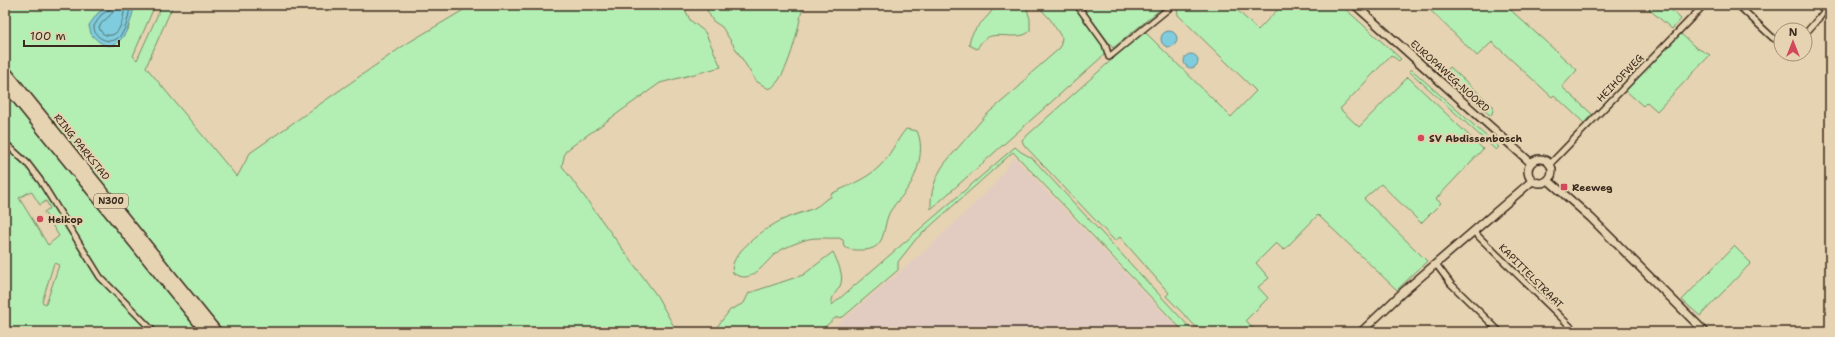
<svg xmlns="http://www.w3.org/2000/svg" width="1835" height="337" font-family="'Shantell Sans',sans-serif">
	<rect width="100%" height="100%" fill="#e6d3b1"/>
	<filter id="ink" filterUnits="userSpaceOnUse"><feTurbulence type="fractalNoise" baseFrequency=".025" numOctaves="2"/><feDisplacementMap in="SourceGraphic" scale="8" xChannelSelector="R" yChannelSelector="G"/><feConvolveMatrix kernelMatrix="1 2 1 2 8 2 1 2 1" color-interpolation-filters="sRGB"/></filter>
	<g filter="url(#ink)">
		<path fill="#e2ccc2" d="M1014,157L1182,332H828L927,249L994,185Z"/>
		<path fill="#b3eeb3" stroke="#778c68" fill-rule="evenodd" d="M5,5H111L98,13L89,26L94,37L105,44L128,30L134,5H155L133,56L137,60L162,5H173L146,67L237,177L250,153L406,44L472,5H683L690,20L705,32L721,67L660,83L572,146L565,152L562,166L657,296L677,332H222L5,65Z
			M704,5H803C799,25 788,81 769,89L756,81L722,27L713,21Z
			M995,5L1026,6L1030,19V31C1020,42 995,30 985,39C981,41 979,46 977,49L969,45C970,27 989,20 995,5Z
			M1037,5H1073L1104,47V55L931,209C930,194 935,176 945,163L986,115L1020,86L1029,75L1060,48L1062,38L1050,19Z
			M1081,5H1169L1162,8L1113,48Z
			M1180,5H1232L1258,30L1282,5H1341L1401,59L1399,61L1391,55L1340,109L1359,127L1408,77L1483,149L1436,199L1441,203L1421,223L1381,184L1364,199L1427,261L1397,290L1318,215L1284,250L1276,243L1256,263L1269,278L1258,287L1268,298L1246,320L1256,332H1201L1166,296L1169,293L1120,237L1115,241L1024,145L1022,140L1144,31L1231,117L1256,91L1178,15L1177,8Z
			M1425,5H1505L1577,70L1562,87L1592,114L1584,123L1554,95L1552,97L1492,42L1477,56Z
			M1644,5H1666L1681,19L1672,29Z
			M1679,32L1695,47L1710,55L1657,111L1647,102L1643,106L1625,90Z
			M1450,67L1494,107L1491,116L1445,74Z
			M1411,69L1495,144L1499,147L1496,150L1409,71Z
			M5,90L201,332H5ZM31,191L40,205L46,201L50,208L44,212L59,236L48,245L19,198ZM54,263L59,265L46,304L42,302Z
			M906,129L917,131C925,148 918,173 908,188C903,196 896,202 891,210C881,225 889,250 862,250C855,250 850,250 844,247L843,240L839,238C827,239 813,236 802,241C794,244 786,247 779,251C765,260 753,287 733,273C726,255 767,227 782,220C792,215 803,213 814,208C820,206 824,199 831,197V194C847,186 865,180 879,167C890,156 896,141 906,129Z
			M1015,147L1021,152L1032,158L1194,332H1184L1013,152L916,239L898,262V270L843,317L835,318L819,332H713L730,310L744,303L749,293L803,275L833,252C837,261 845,276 840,286C836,293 831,296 832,305Z
			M1734,246L1751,263L1700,316L1682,300Z"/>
		<path fill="#7eccdd" stroke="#638b91" d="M111,5H134V7C130,29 116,64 91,34L89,25L98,13Z
			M1161 39a8 8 0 1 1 16 0a8 8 0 1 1-16 0Z
			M1184 61a7 7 0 1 1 14 0a7 7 0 1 1-14 0Z"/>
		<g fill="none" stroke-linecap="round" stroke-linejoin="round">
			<path stroke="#566b6a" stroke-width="1" d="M111,5L110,9L101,15L94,26C93,39 112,46 120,36C127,28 129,15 130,5
				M116,5C115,15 104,18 99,27C100,31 103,35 107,35C121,38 124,15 125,5"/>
			<defs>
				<path id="street" d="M1077,5L1105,44L1109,57L1173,5
					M1738,5L1773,38L1781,42
					M1805,34L1830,5
					M5,143L27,163L40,180L100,277L154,332
					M1550,164L1704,5
					M1474,232L1576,332
					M1436,264L1451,284L1500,332"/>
				<path id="secondary" d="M1355,5L1531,163
					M1528 171a12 12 0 1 1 24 0a12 12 0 1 1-24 0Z
					M1548,180L1591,218L1705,332
					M1361,332L1403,292L1532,181"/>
				<path id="highway" d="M5,70L217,332
					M5,84L206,332"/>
			</defs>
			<use href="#street" stroke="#3b2a1e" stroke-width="8"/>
			<use href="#secondary" stroke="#3b2a1e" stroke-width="10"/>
			<use href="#highway" stroke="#3b2a1e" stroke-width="12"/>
			<use href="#street" stroke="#e6d3b1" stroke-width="5"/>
			<use href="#secondary" stroke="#e6d3b1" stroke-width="7"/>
			<use href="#highway" stroke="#e6d3b1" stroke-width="9"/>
		</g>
	</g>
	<g fill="#d1495b" stroke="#e6d3b1" stroke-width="1.5">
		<circle cx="1421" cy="138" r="4"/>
		<rect x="1560" y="183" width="8" height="8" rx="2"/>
		<circle cx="40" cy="219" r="4"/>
	</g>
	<g text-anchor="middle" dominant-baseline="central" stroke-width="4" stroke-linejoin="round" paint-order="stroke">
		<rect fill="#e6d3b1" stroke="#6e5d4a" stroke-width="1" x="94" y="194" width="34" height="14" rx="3"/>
		<g font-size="9" font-weight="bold" fill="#3b2a1e">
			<text x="111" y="201">N300</text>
		</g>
		<g font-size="10" fill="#3b2a1e" stroke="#e6d3b1">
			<text transform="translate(1450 76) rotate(42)">EUROPAWEG-NOORD</text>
			<text transform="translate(1620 78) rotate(-46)">HEIHOFWEG</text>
			<text transform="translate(82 147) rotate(51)">RING PARKSTAD</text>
			<text transform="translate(1531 276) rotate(45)">KAPITTELSTRAAT</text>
		</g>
		<g font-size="10" font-weight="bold" fill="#3b2a1e" stroke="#e6d3b1" text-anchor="start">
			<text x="1429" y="138">SV Abdissenbosch</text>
			<text x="1572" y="187">Reeweg</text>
			<text x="48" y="219">Heikop</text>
		</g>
	</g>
	<rect width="1835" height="337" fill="none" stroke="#e6d3b1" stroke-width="20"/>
	<rect x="10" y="10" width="1815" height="317" fill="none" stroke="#3b2a1e" stroke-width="1.5" filter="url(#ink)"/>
	<g transform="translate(1793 42)"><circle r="19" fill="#e6d3b1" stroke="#a28f76"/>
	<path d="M0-3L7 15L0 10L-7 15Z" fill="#d1495b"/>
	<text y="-6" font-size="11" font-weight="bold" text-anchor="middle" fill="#3b2a1e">N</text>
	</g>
	<path d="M24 40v6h95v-6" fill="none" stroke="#3b2a1e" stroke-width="2"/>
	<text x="30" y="40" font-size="12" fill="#3b2a1e" stroke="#e6d3b1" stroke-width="3" paint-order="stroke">100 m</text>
</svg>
